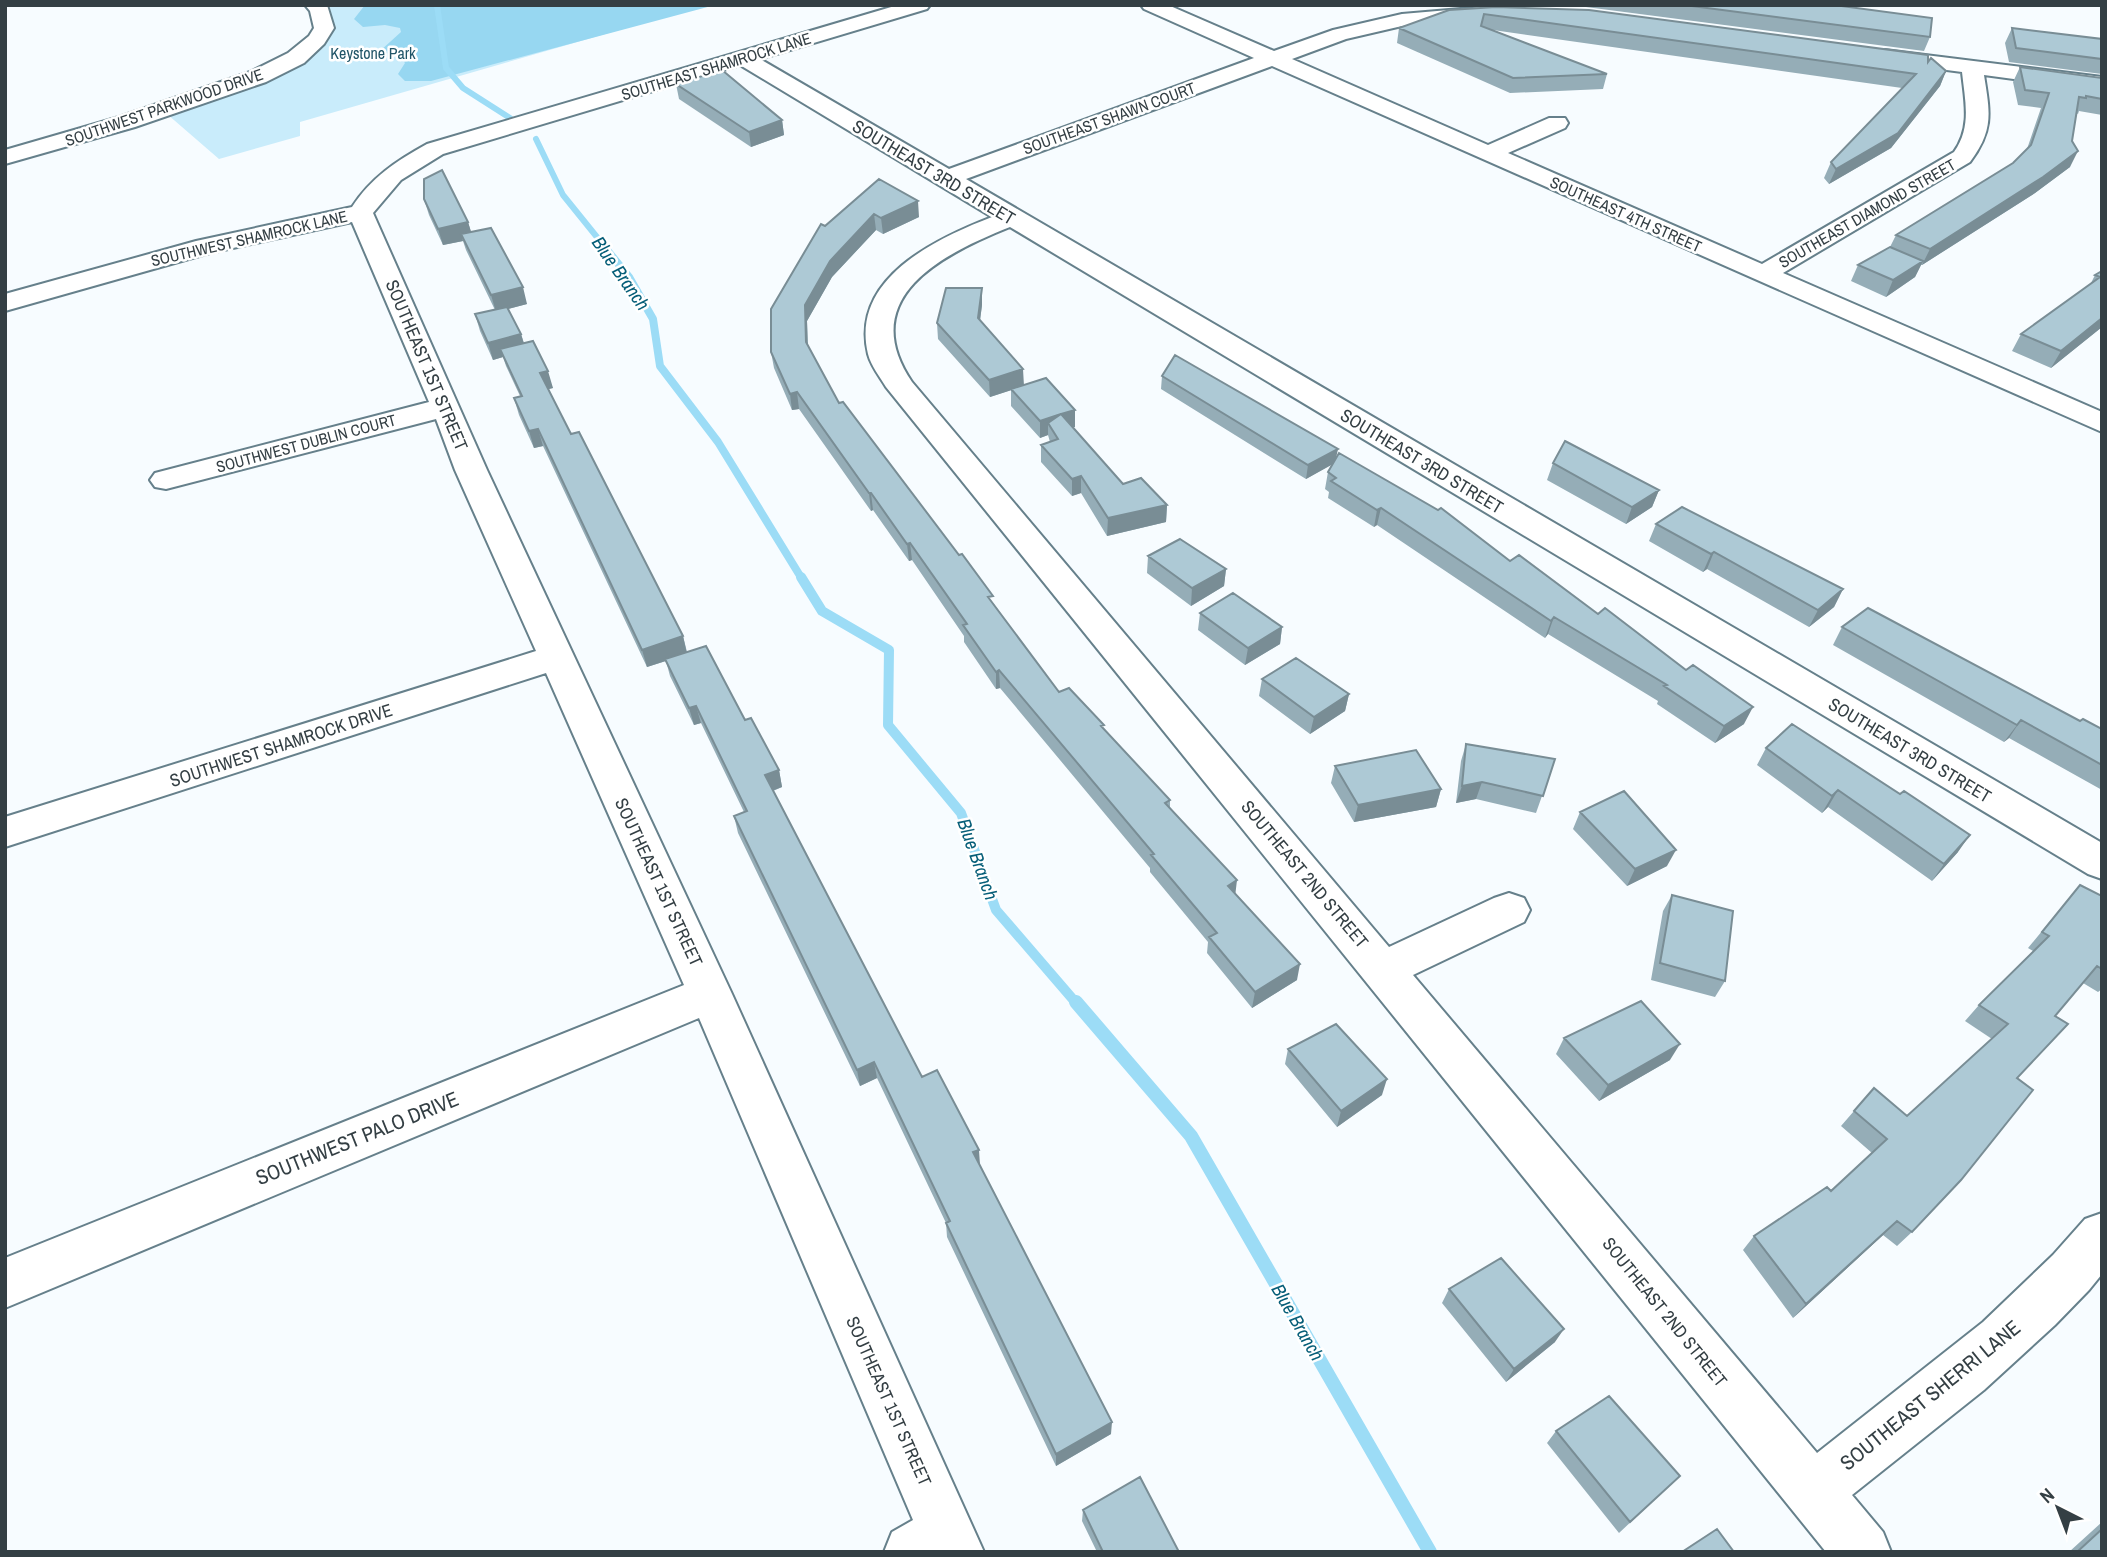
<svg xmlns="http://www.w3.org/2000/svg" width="2107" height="1557" font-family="'Archivo Narrow',sans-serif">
	<rect width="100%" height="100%" fill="#f7fcff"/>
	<path fill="#c9ecfb" d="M329,5H706L300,122V136L219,159L167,114L245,87L331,27L332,17Z"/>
	<path fill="#97d7f1" d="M365,5H715L431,81H405L398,74L405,63L401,58L380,51L401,32L400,28L385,25L363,27L354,19Z"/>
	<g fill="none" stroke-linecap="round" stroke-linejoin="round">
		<path stroke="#9cdcf6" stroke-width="6" d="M437,5L446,68L463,88L510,118
			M536,139L563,195L609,252"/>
		<path stroke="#9cdcf6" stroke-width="8" d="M607,250L629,277L653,319L660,366L718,442L802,579"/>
		<path stroke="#9cdcf6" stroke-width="10" d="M801,577L822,611L889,650L888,725L961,813L996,910L1077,1004"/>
		<path stroke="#9cdcf6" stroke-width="14" d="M1076,1002L1191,1136L1430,1552"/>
		<defs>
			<path id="street" d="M305,5H327L334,28L324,44L304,63L266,82L135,127L5,164V150L119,117L250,72L288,53L309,36L314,28L310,11Z
				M898,5H930L927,9L760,59L949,169L1254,58L1144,9L1141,5H1168L1274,51L1333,30L1402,14L1484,7L1491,9L1494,13L1491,17L1402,26L1346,39L1292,59L1488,145L1549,118H1565L1568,123L1565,128L1508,153L1762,264L1954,152C1972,127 1965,101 1962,72L1885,62L1877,61L1874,56L1877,51L1885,50L2102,77V91L1984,75C1990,113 1994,130 1970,162L1783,273L2102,412V432L1272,66L966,179L2102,843V879L2088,874L1010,227C942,254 855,298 912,382L1389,947L1494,898L1509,893L1524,898L1530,910L1524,922L1413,975L1817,1453L1983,1322L2053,1255L2085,1219L2102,1213V1274L2089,1290L2055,1325L1984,1390L1852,1495L1883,1532L1891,1552H1826L886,387C880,377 871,366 868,354C850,279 935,239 992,217L740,65L443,154L401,180L373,213L487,470L732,994L984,1552H884L892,1532L913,1520L699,1018L5,1308V1258L684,985L546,673L5,847V817L536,651L455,470L436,419L166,489L155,487L150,480L155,473L429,402L352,222L210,253L5,311V294L196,241L352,207C371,178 396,161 427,144Z"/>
		</defs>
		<use href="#street" stroke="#66808b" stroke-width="4"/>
		<use href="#street" fill="#fff" fill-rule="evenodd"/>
	</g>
	<path fill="#95adb7" d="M1506,5H1834L1930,37L1924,51L1586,7Z
		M1449,10L1928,62L1946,71L1940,86L1891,148L1829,184L1824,178L1831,162L1902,88L1493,30L1607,74L1603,89L1510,93L1397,43L1399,28Z
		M2012,28L2102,39V74L2009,62L2005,43Z
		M2020,67L2102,78V115L2079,111L2078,114L2076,113L2072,141L2070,167L2035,193L1922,265H1921L1915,277L1886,297L1851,281L1858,265L1890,247L1896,235L2013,163L2027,149L2041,108L2018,105L2013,82Z
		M676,84L782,120L784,135L751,147L679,99Z
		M879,179L919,217L883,234L876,230L832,277L807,321L808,345L839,403L993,603L1059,692L1104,729L1170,800V808L1235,894L1297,980L1252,1008L1207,953L1208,942L1150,872V868L1000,688L996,689L964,642V636L912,560L909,561L873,510L871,511L799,409L792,410L774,368L771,352L825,226Z
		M424,199L468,222L471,232L527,304L508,309L521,334L524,343L553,388L548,389L571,434L683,636L687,652L745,720L779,770L782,787L773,791L922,1077L979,1150V1165L1111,1434L1056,1466L947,1237L946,1223L877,1078L860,1086L738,833L734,816L744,812L701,723L694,725L670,676L666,661L647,667L543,446L534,448L519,415L514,398L520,396L506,366L503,357L493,360L480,331L475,314L495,310L466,250L463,241L443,245L429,215Z
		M2102,271V327L2051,368L2012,351L2021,334L2090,285L2095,275Z
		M982,305L980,321L1024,385L1075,410V427H1073L1123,484L1167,505L1166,522L1107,536L1081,493L1072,496L1041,462V445L1050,442L1048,435L1040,438L1011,406V390L990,397L938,339L937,323Z
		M1162,376L1336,459L1510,561L1744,724L1715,743L1657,704L1658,701L1548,634L1545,638L1377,525L1374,527L1328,498L1329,492L1325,489L1328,472L1332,464L1306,479L1161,389Z
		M1553,463L1659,490L1652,507L1626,524L1547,480Z
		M1656,524L1843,589L1834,607L1809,627L1707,569L1703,572L1649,541Z
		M1148,556L1226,569L1224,586L1191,606L1147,573Z
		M1200,613L1282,627L1280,644L1245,665L1198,630Z
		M1842,627L2102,729V790L2009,738L2004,742L1833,645Z
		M1262,679L1349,694L1345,711L1310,734L1259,696Z
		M1466,744L1555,759L1536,813L1476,799L1456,803L1461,761Z
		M1766,748L1958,852L1932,881L1828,807L1822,813L1757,765Z
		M1335,766L1441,789L1436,807L1354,822L1331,783Z
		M1580,812L1667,866L1627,886L1573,829Z
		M2080,885L2102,896V989L2098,992L2083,983L2055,1016L2017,1078L1912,1232L1897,1246L1883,1235L1793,1318L1743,1250L1754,1236L1831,1191L1872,1153L1841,1126L1854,1111L1907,1116L1992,1039L1965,1021L1979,1005L2033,951L2028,948Z
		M1672,895L1725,981L1715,997L1651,980L1663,911Z
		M1564,1038L1670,1060L1599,1101L1556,1054Z
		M1288,1049L1382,1095L1337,1127L1285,1064Z
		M1449,1289L1555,1342L1506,1382L1442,1303Z
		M1556,1431L1680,1476L1619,1533L1547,1443Z
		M1083,1510L1179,1552H1097L1082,1521Z
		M2102,1522V1552H2069Z"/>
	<path fill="#798d95" d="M1946,71L1940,86L1891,148L1829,184L1836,169Z
		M782,120L784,135L751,147L749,132Z
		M2078,151L2070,167L2035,193L1922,265L1930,249Z
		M918,201L919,217L883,234L881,218Z
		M874,214L876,230L832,277L807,321L808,358L806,342L805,305L830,261Z
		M468,222L473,238L461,234L463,241L443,245L438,229Z
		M1923,261L1915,277L1886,297L1893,280Z
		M523,287L527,304L496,312L491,295Z
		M982,288V305L978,334V318Z
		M2102,318V327L2051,368L2061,351Z
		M521,334L526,351L500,349L503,357L493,360L488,343Z
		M1023,369L1024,386L990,397L989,380Z
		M548,371L553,388L545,390L540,373Z
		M797,392L799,409L792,410L790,394Z
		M1075,410V427L1061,431V414Z
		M1061,414L1048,423V435L1040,438V421Z
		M538,429L543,446L534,448L529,431Z
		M1338,449L1335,463L1306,479L1308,465Z
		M1081,476V493L1072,496V479Z
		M1659,490L1652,507L1626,524L1632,507Z
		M869,493H871L873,510L871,511Z
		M1167,505L1166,522L1107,536L1108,518Z
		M1381,508L1377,525L1374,527L1377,510Z
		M910,543L912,560L909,561L907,544Z
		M1714,552L1707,569L1703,572L1711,554Z
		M1226,569L1224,586L1191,606L1192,588Z
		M1843,589L1834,607L1809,627L1818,610Z
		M1554,617L1548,634L1545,638L1551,621Z
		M1282,627L1280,644L1245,665L1248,648Z
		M683,636L687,654L647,667L642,650Z
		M999,670L1000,688L996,689V672Z
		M1349,694L1345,711L1310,734L1314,717Z
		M696,706L701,723L694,725L689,708Z
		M1753,707L1744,724L1715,743L1724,726Z
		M2021,720L2009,738L2004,742L2017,725Z
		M779,770L782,787L769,792L765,775Z
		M1482,782L1476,799L1456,803L1462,786Z
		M1441,789L1436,807L1354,822L1358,805Z
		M1838,790L1828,807L1822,813L1832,796Z
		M1970,835L1958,852L1932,881L1944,864Z
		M1676,850L1667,866L1627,886L1635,869Z
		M1237,880L1235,897L1228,886Z
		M1300,964L1297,980L1252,1008L1255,992Z
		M1680,1044L1670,1060L1599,1101L1608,1085Z
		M874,1062L877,1078L860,1086L857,1070Z
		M1387,1079L1382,1095L1337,1127L1341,1111Z
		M979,1150L980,1165L974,1167L973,1152Z
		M1897,1221L1883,1235L1793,1318L1806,1304Z
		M1564,1329L1555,1342L1506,1382L1514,1369Z
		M1112,1422L1111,1434L1056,1466V1454Z"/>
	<path fill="#adc9d5" stroke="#798d95" stroke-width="2" d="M1684,5H1834L1932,18L1930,37Z
		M1496,7L1589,10L1928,55V62L1931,58L1946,71L1898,133L1836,169L1831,162L1916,74L1484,14L1481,26L1607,74L1513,78L1399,28L1449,10Z
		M2012,28L2102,39V59L2016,48Z
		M2020,67L2102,78V99L2086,96V98L2079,97L2072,141L2078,151L2043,177L1930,249L1896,235L2013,163L2031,145L2049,93L2025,90Z
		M722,70L782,120L749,132L676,84Z
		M442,170L468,222L438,229L424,199V179Z
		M879,179L918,201L881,218L874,214L830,261L805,305L806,342L839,403L843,402L959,555L962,554L993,596L988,597L1059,692L1069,688L1104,725L1101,726L1170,800L1165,803L1237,880L1228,886L1300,964L1255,992L1209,937L1217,933L1151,855L1154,854L999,670L996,672L963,625L967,624L910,543L907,544L871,493H869L797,392L790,394L771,352V309L821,224L825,226Z
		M491,228L523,287L491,295L461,234Z
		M1890,247L1923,261L1893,280L1858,265Z
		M2102,271V318L2061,351L2021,334L2100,277L2095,275Z
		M946,288H982L978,318L1023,369L989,380L937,323Z
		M507,307L521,334L488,343L475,314Z
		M533,341L548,371L540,373L571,434L579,432L683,636L642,650L538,429L529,431L514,398L522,396L500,349Z
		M1175,355L1338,449L1308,465L1162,376Z
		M1046,378L1075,410L1061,414L1123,484L1141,478L1167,505L1108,518L1081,476L1072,479L1041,445L1058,439L1048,423L1061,414L1040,421L1011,389Z
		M1565,441L1659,490L1632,507L1553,463Z
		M1339,453L1438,510L1441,508L1510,561L1519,555L1598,614L1605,608L1686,670L1693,665L1753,707L1724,726L1664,686L1667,685L1554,617L1551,621L1381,508L1377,510L1331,481L1336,478L1328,472Z
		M1682,507L1843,589L1818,610L1714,552L1711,554L1656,524Z
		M1180,539L1226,569L1192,588L1148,556Z
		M1233,593L1282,627L1248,648L1200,613Z
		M1868,608L2080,721L2083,719L2102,729V765L2021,720L2017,725L1842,627Z
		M706,646L745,720L751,718L779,770L765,775L922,1077L937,1070L979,1150L973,1152L1112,1422L1056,1454L946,1223L950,1221L874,1062L857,1070L734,816L747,811L696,706L689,708L665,659Z
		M1296,658L1349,694L1314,717L1262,679Z
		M1792,724L1900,794L1904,791L1970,835L1944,864L1838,790L1832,796L1766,748Z
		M1466,744L1555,759L1543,796L1482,782L1462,786Z
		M1416,750L1441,789L1358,805L1335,766Z
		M1624,791L1676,850L1635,869L1580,812Z
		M2080,885L2102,896V969L2097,966L2055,1016L2068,1024L2017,1078L2033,1090L1961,1180L1912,1232L1897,1221L1806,1304L1754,1236L1827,1187L1831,1191L1887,1139L1854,1111L1874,1088L1907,1116L2008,1024L1979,1005L2049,936L2042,932Z
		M1672,895L1733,911L1725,981L1660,963Z
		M1641,1001L1680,1044L1608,1085L1564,1038Z
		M1336,1024L1387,1079L1341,1111L1288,1049Z
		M1501,1258L1564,1329L1514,1369L1449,1289Z
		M1609,1396L1680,1476L1630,1522L1556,1431Z
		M1140,1477L1179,1552H1103L1083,1510Z
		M1717,1529L1734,1552H1682Z
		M2102,1529V1552H2077Z"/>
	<g text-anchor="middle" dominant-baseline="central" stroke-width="5" stroke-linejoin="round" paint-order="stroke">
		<g font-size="16" fill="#215568" stroke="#fff">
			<text x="373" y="53">Keystone Park</text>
		</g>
		<g font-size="16" fill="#343f44" stroke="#fff">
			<text transform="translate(716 66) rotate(-17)">SOUTHEAST SHAMROCK LANE</text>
			<text transform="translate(164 107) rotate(-19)">SOUTHWEST PARKWOOD DRIVE</text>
			<text transform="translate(1109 118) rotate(-20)">SOUTHEAST SHAWN COURT</text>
			<text transform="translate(1867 213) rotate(-30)">SOUTHEAST DIAMOND STREET</text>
			<text transform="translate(1626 214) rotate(24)">SOUTHEAST 4TH STREET</text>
			<text transform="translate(249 238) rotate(-13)">SOUTHWEST SHAMROCK LANE</text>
			<text transform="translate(306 443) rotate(-15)">SOUTHWEST DUBLIN COURT</text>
		</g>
		<g font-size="18" fill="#343f44" stroke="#fff">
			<text transform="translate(934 172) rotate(31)">SOUTHEAST 3RD STREET</text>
			<text transform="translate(427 365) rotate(67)">SOUTHEAST 1ST STREET</text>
			<text transform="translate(1422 461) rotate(31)">SOUTHEAST 3RD STREET</text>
			<text transform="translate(281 745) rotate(-18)">SOUTHWEST SHAMROCK DRIVE</text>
			<text transform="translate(1910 750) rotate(31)">SOUTHEAST 3RD STREET</text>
			<text transform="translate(1305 874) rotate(50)">SOUTHEAST 2ND STREET</text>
			<text transform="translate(659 882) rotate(65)">SOUTHEAST 1ST STREET</text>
			<text transform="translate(1665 1312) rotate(51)">SOUTHEAST 2ND STREET</text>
			<text transform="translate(889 1401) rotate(66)">SOUTHEAST 1ST STREET</text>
		</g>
		<g font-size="19" font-style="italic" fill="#065e78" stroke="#fff">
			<text transform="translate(621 273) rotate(55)">Blue Branch</text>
			<text transform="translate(978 859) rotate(70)">Blue Branch</text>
			<text transform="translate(1298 1322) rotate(60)">Blue Branch</text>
		</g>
		<g font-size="21" fill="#343f44" stroke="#fff">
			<text transform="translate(357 1138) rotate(-22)">SOUTHWEST PALO DRIVE</text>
			<text transform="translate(1930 1395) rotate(-39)">SOUTHEAST SHERRI LANE</text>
		</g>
	</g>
	<rect width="2107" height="1557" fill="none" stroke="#343f44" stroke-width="14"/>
	<g transform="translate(2058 1508) rotate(318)" stroke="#ffffff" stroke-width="5" paint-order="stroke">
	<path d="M0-5L12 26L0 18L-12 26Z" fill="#343f44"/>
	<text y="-10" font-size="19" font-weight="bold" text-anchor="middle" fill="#343f44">N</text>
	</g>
</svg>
